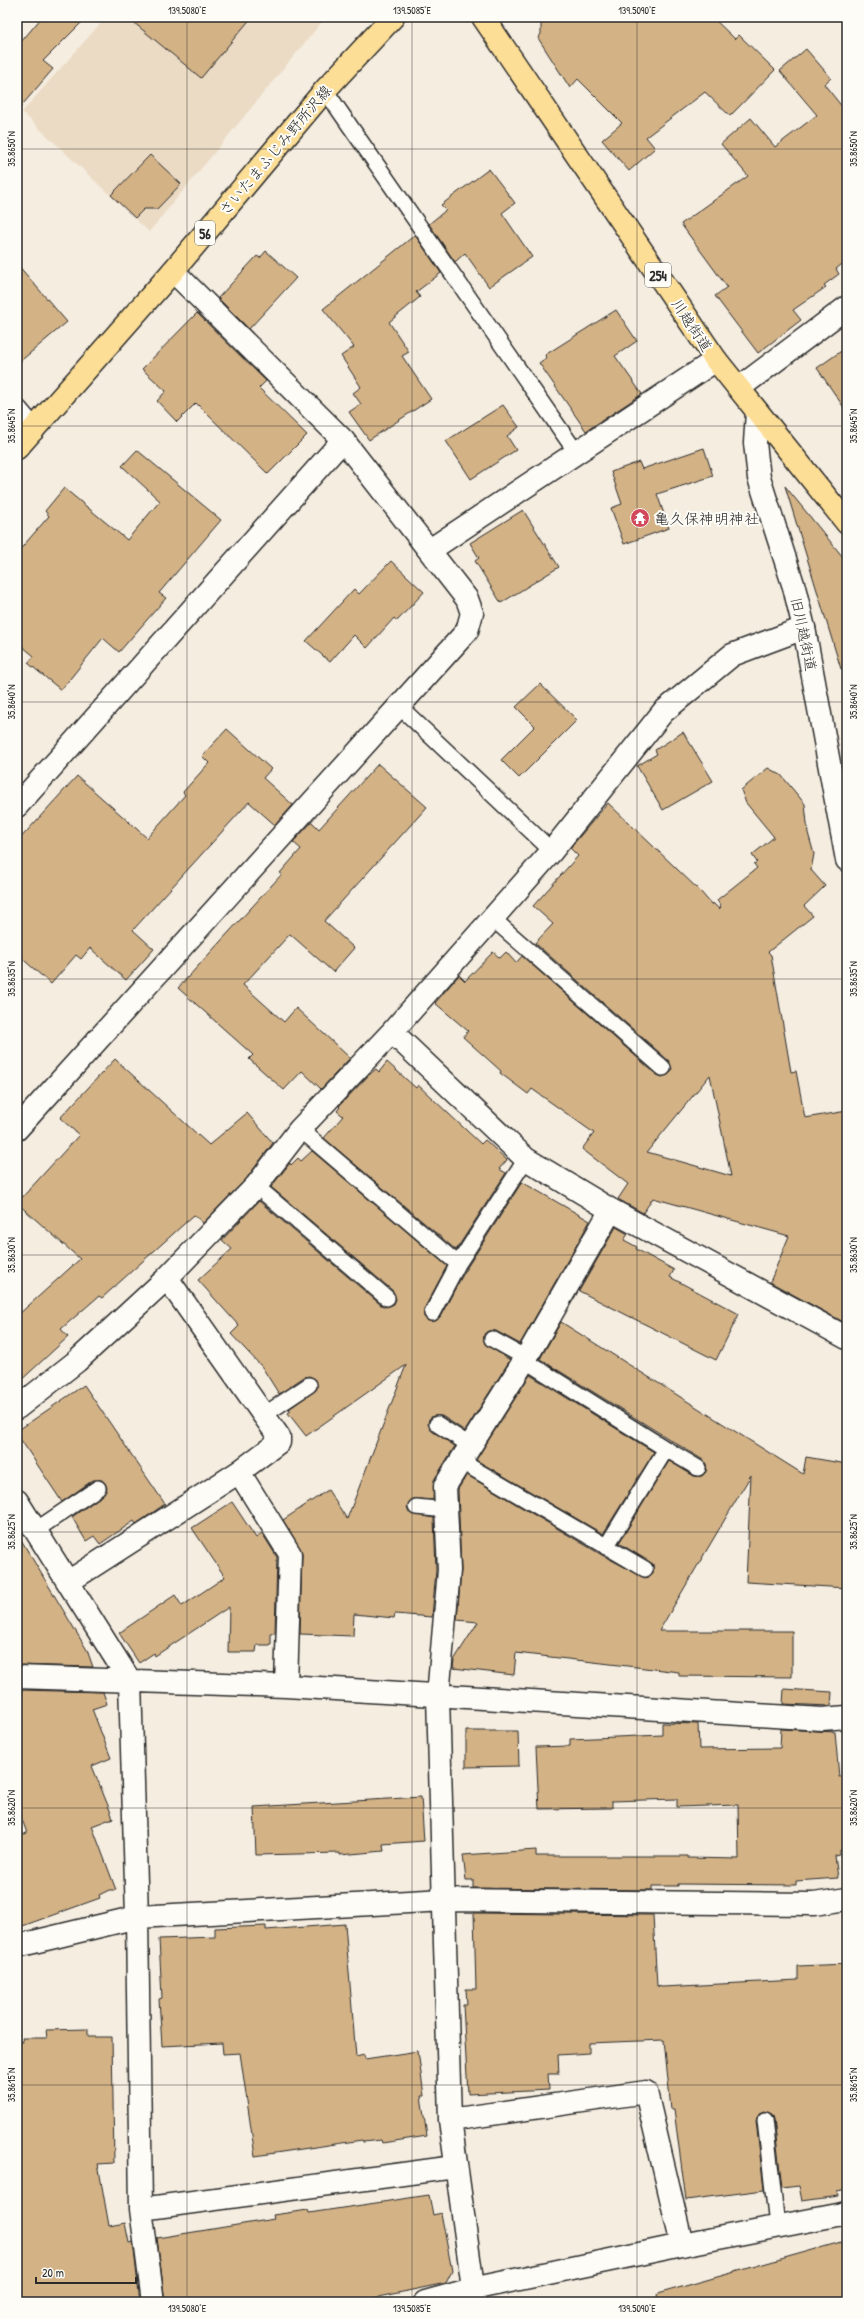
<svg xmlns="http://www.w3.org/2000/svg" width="864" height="2319" font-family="'Patrick Hand','Klee One',sans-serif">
	<rect width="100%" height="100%" fill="#f5ede0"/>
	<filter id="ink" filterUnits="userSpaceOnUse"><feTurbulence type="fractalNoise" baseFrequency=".025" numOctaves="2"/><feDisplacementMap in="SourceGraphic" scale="8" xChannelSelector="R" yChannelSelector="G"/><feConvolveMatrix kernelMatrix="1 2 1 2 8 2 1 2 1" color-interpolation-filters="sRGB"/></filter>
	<g filter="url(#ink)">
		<path fill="#ebdbc5" d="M106,17H326L149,232L22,112Z"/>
		<path fill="#d3b286" stroke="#2b2b2b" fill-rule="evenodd" d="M42,17H87L43,61L53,69L17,111V39L21,42Z
			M127,17H252L201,78Z
			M541,17H712L735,39L739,35L775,70L730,116L705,92L646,137L655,148L629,171L602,140L622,123L578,79L570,88L538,38L541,34Z
			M806,49L831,78L824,84L847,113V260L836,269L839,274L824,285L826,287L793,310L801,320L758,353L715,296L727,287L681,224L748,176L721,144L751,118L775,147L817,115L780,71Z
			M150,155L181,184L157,209H144L135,218L111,195Z
			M489,169L515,203L502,213L532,257L489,287L465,253L455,262L429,224L446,210L441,205Z
			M415,235L441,273L416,292L420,297L389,322L409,352L402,356L431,399L369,440L349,412L361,404L353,393L361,387L341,356L354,347L323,309Z
			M266,251L296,278L249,329L218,298L257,256L260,258Z
			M17,264L67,322L17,364Z
			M616,310L637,341L615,356L642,394L586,431L539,363L546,358L545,355Z
			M197,313L266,381L259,388L307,435L268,474L196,403L177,422L157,401L166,391L142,369Z
			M847,347V412L817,368Z
			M503,405L519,427L507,436L516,450L471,479L446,441Z
			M704,448L713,476L657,494L669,528L624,544L611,508L622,504L611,472L639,462L642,469Z
			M137,450L221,520L159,593L166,598L119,652L103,638L61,690L28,663L34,656L17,642V553L49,516L45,511L64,488L127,540L160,501L122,466Z
			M785,486L847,562V668L841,669Z
			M523,510L559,567L501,603L475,561L479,558L470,543Z
			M391,561L424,592L397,621L394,618L367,648L354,635L330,662L306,641L354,589L359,594Z
			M540,684L577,720L519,778L501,760L535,726L516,707Z
			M227,729L271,769L263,778L293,805L275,825L249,802L133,930L154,949L126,980L90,948L81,959L76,955L51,984L17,954V842L77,776L147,838L185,795L183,792L209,763L202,756Z
			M683,732L713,781L663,810L637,766L657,754L655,750Z
			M378,764L427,807L324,921L354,948L333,972L290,934L243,985L284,1022L296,1008L350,1058L321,1089L302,1071L284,1090L249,1059L253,1055L178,988L282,874L280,873L301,849L293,842L312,822L319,829Z
			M768,768L781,775L805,804L808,833L814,854L811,870L825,886L804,906L813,916L768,952L771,955L791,1072L796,1071L805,1118L847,1111V1324L770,1282L789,1236L653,1198L643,1213L618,1199L628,1184L582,1149L594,1133L532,1089L528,1094L500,1073L501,1071L463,1037L468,1031L435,1003L459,975L465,981L493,952L500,958L506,952L516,963L522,956L657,1075L662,1077L669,1074L672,1069L669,1061L535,943L553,924L533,906L578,856L570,848L608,803L700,891L712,905L713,903L719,909L721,907L717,900L757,868L754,864L757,862L752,855L774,837L746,803L741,790ZM710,1075L731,1176L647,1152Z
			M115,1059L209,1145L247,1113L273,1143L247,1178L203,1223L194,1215L102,1298L99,1296L61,1329L68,1337L17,1384V1316L80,1259L17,1203L79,1135L60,1118Z
			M387,1062L416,1088L418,1085L481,1144L485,1140L507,1160L499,1169L506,1173L456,1250L324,1138L343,1116L337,1111L340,1107L339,1106L369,1075L376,1069L379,1072Z
			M312,1151L447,1266L424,1309V1317L428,1321H436L440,1317L466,1269L522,1182L590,1221L520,1344L496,1331H488L484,1334L485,1344L510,1360L465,1431L442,1416H433L429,1419L428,1424L432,1431L455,1446L434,1480L433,1500L413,1499L407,1506L411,1514L434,1518L436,1570L432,1617L395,1614L394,1618L354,1614L353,1636L300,1634L302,1554L283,1520L328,1490L347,1519L406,1365L306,1436L288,1413L291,1411L289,1409L317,1389L316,1380L309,1376L304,1377L279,1394L262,1367L231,1334L239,1326L198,1280L232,1249L222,1240L259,1201L381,1305L386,1307L394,1304L396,1299L393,1291L271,1187L290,1163L291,1165L298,1158L301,1161Z
			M616,1227L628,1234L624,1240L637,1247L636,1249L674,1270L670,1277L739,1314L716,1360L579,1291Z
			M561,1322L803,1474L806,1457L847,1464V1588L746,1582L751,1475L659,1631H792V1677L679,1676V1672L516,1653L514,1675L453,1668L454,1660L478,1622L457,1620L461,1570L458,1489L467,1475L602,1555L645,1578L653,1573V1564L619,1543L669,1461L694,1476H702L706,1472V1464L703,1460L540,1359Z
			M530,1375L654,1452L603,1534L476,1460Z
			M84,1385L165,1504L136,1524L134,1521L100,1544L94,1536L86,1541L72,1517L103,1495L107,1488L105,1483L102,1480H93L62,1502L17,1434V1431Z
			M232,1502L256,1538L262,1533L277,1557L275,1633H271V1645H257L256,1652H228L229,1607L155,1656L154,1653L139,1663L119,1633L175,1595L182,1606L225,1577L192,1528Z
			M17,1533L87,1650L93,1667L17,1665Z
			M784,1689L832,1692L831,1706L783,1704Z
			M17,1690L103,1692L107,1704L92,1709L111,1758L92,1766L113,1818L92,1826L116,1890H109L99,1895L100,1898L17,1928V1837L27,1833L17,1806Z
			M662,1723L698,1724L699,1749L780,1748L781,1729L835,1732L839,1777L847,1776V1849L840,1850V1855L835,1856L838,1878L796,1881V1885L678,1884V1886H652V1890L473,1888V1880H466L463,1855L536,1850V1856H688V1858L739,1859L738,1805L677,1807V1799L612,1801V1808L539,1809L536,1747L570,1746V1739L662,1735Z
			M466,1731H518L519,1766L466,1767Z
			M421,1797L424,1841L383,1844L384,1851L340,1855V1853L256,1855L254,1807Z
			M474,1913L653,1915L657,1986L662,1987L798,1980V1966L847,1964V2190L837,2192L838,2196L802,2201L799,2186L782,2188L774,2119L772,2114L764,2111L759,2113L756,2121L764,2190L686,2200L674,2110H671L664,2040L589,2043V2053L558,2055L559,2074H548L549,2090L468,2094L463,2005H467L466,1989H476Z
			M345,1924L356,2057L364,2055L365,2059L418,2051L424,2096H421L427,2136L382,2143L381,2140L363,2142L362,2140L255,2156L240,2053L223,2054L222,2043L162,2046L159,1999L162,1998L159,1939L215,1937V1928L266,1926V1930Z
			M88,2029V2037H112L114,2163L98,2164L109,2226L125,2223L129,2243L133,2242L140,2302H17V2042H23L22,2038H47L46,2030Z
			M429,2195L433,2215L441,2213L452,2271L446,2283L354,2302H165L157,2238L274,2219L273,2215L308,2210L309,2213Z
			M841,2242L847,2262V2302H658L657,2294Z"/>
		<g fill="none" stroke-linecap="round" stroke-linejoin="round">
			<defs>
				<path id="lane" d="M325,90L576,452
					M400,707L552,851
					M492,918L663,1068
					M300,1129L458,1264
					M256,1186L387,1298
					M432,1313L458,1264L526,1159
					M492,1339L526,1358
					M524,1360L666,1449L606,1547
					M264,1415L309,1385
					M437,1424L471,1446
					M666,1449L698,1468
					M462,1462L645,1569
					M416,1507L446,1510
					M36,1530L98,1488
					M765,2120L777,2226"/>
				<path id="street" d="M739,388L847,307
					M17,411L33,430
					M430,550L716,360
					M17,806L343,440
					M392,1032L526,1159L611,1210L847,1338
					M17,1129L467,631L472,613L467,599L343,440L173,271
					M17,1408L77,1361L167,1278L256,1186L300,1129L392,1032L552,851L663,712L732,655L804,628
					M239,1472L290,1554L286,1686
					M17,1501L130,1681L137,1917L141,2209L153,2302
					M68,1582L239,1472L279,1442V1437L167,1278
					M17,1677L286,1686L822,1719L847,1717
					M17,1946L137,1917L445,1900L814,1904L847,1899
					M450,2120L646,2092L682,2245
					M141,2209L455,2167
					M425,2302L472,2289L682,2245L847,2213
					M475,2302L450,2120L438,1696L449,1570L445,1486L526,1358L611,1210"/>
				<path id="secondary" d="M757,412L755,443L759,478L794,587L804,628L847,860"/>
				<path id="primary" d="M17,448L173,271L325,90L393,17"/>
				<path id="highway" d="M483,17L716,360L847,523"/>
			</defs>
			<use href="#lane" stroke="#2b2b2b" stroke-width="18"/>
			<use href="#street" stroke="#2b2b2b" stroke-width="25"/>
			<use href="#secondary" stroke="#2b2b2b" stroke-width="25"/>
			<use href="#primary" stroke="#2b2b2b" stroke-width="25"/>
			<use href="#highway" stroke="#2b2b2b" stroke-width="25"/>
			<use href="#lane" stroke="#fdfcf7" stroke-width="15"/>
			<use href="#street" stroke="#fdfcf7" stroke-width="22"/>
			<use href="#secondary" stroke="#fdfcf7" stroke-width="22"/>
			<use href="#primary" stroke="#fdde96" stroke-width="22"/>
			<use href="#highway" stroke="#fdde96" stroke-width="22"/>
		</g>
	</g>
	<path fill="none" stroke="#2b2b2b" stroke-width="1" stroke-opacity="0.45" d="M187,17V2302M412,17V2302M637,17V2302M17,149H847M17,426H847M17,702H847M17,979H847M17,1255H847M17,1532H847M17,1808H847M17,2085H847"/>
	<defs>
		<symbol id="temple-disc" viewBox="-11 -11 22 22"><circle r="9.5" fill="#d1495b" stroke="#fdfcf7"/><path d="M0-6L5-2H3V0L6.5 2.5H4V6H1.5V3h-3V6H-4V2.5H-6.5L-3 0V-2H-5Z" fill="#fff"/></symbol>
	</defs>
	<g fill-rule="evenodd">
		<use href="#temple-disc" x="629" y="507" width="22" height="22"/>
	</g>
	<g text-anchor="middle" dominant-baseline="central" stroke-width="4" stroke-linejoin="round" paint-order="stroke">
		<g fill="#fdfcf7" stroke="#6a6a68" stroke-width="1">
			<rect x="195" y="221" width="20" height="24" rx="3"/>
			<rect x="645" y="263" width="26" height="24" rx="3"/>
		</g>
		<g font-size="14" font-weight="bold" fill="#2b2b2b">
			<text x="205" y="233">56</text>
			<text x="658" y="275">254</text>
		</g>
		<g font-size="15" fill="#2b2b2b" stroke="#fdfcf7">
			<text transform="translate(275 150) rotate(-50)">さいたまふじみ野所沢線</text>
			<text transform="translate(692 325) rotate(56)">川越街道</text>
			<text transform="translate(804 634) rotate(78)">旧川越街道</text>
		</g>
		<g font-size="15" fill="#2b2b2b" stroke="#fdfcf7" text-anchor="start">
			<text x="654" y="518">亀久保神明神社</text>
		</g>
	</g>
	<rect width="864" height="2319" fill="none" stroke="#fdfcf7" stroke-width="44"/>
	<path d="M36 2277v6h100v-6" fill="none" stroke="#2b2b2b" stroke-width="2"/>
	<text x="42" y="2277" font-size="12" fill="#2b2b2b" stroke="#fdfcf7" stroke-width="3" paint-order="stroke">20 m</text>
	<rect x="22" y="22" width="820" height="2275" fill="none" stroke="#2b2b2b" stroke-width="1.5"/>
	<g font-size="10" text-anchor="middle" fill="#2b2b2b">
		<text x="187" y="14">139.5080°E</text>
		<text x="412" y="14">139.5085°E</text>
		<text x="637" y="14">139.5090°E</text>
		<text transform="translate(11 149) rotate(-90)" y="4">35.8650°N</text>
		<text transform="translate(853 149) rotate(-90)" y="4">35.8650°N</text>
		<text transform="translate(11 426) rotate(-90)" y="4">35.8645°N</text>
		<text transform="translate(853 426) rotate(-90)" y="4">35.8645°N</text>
		<text transform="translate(11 702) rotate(-90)" y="4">35.8640°N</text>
		<text transform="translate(853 702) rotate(-90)" y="4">35.8640°N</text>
		<text transform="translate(11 979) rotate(-90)" y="4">35.8635°N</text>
		<text transform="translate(853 979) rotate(-90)" y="4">35.8635°N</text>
		<text transform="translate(11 1255) rotate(-90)" y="4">35.8630°N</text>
		<text transform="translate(853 1255) rotate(-90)" y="4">35.8630°N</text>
		<text transform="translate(11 1532) rotate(-90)" y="4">35.8625°N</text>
		<text transform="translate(853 1532) rotate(-90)" y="4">35.8625°N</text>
		<text transform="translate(11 1808) rotate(-90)" y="4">35.8620°N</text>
		<text transform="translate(853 1808) rotate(-90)" y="4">35.8620°N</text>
		<text transform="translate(11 2085) rotate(-90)" y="4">35.8615°N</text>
		<text transform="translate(853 2085) rotate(-90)" y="4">35.8615°N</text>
		<text x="187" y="2312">139.5080°E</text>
		<text x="412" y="2312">139.5085°E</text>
		<text x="637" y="2312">139.5090°E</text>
	</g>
</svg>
